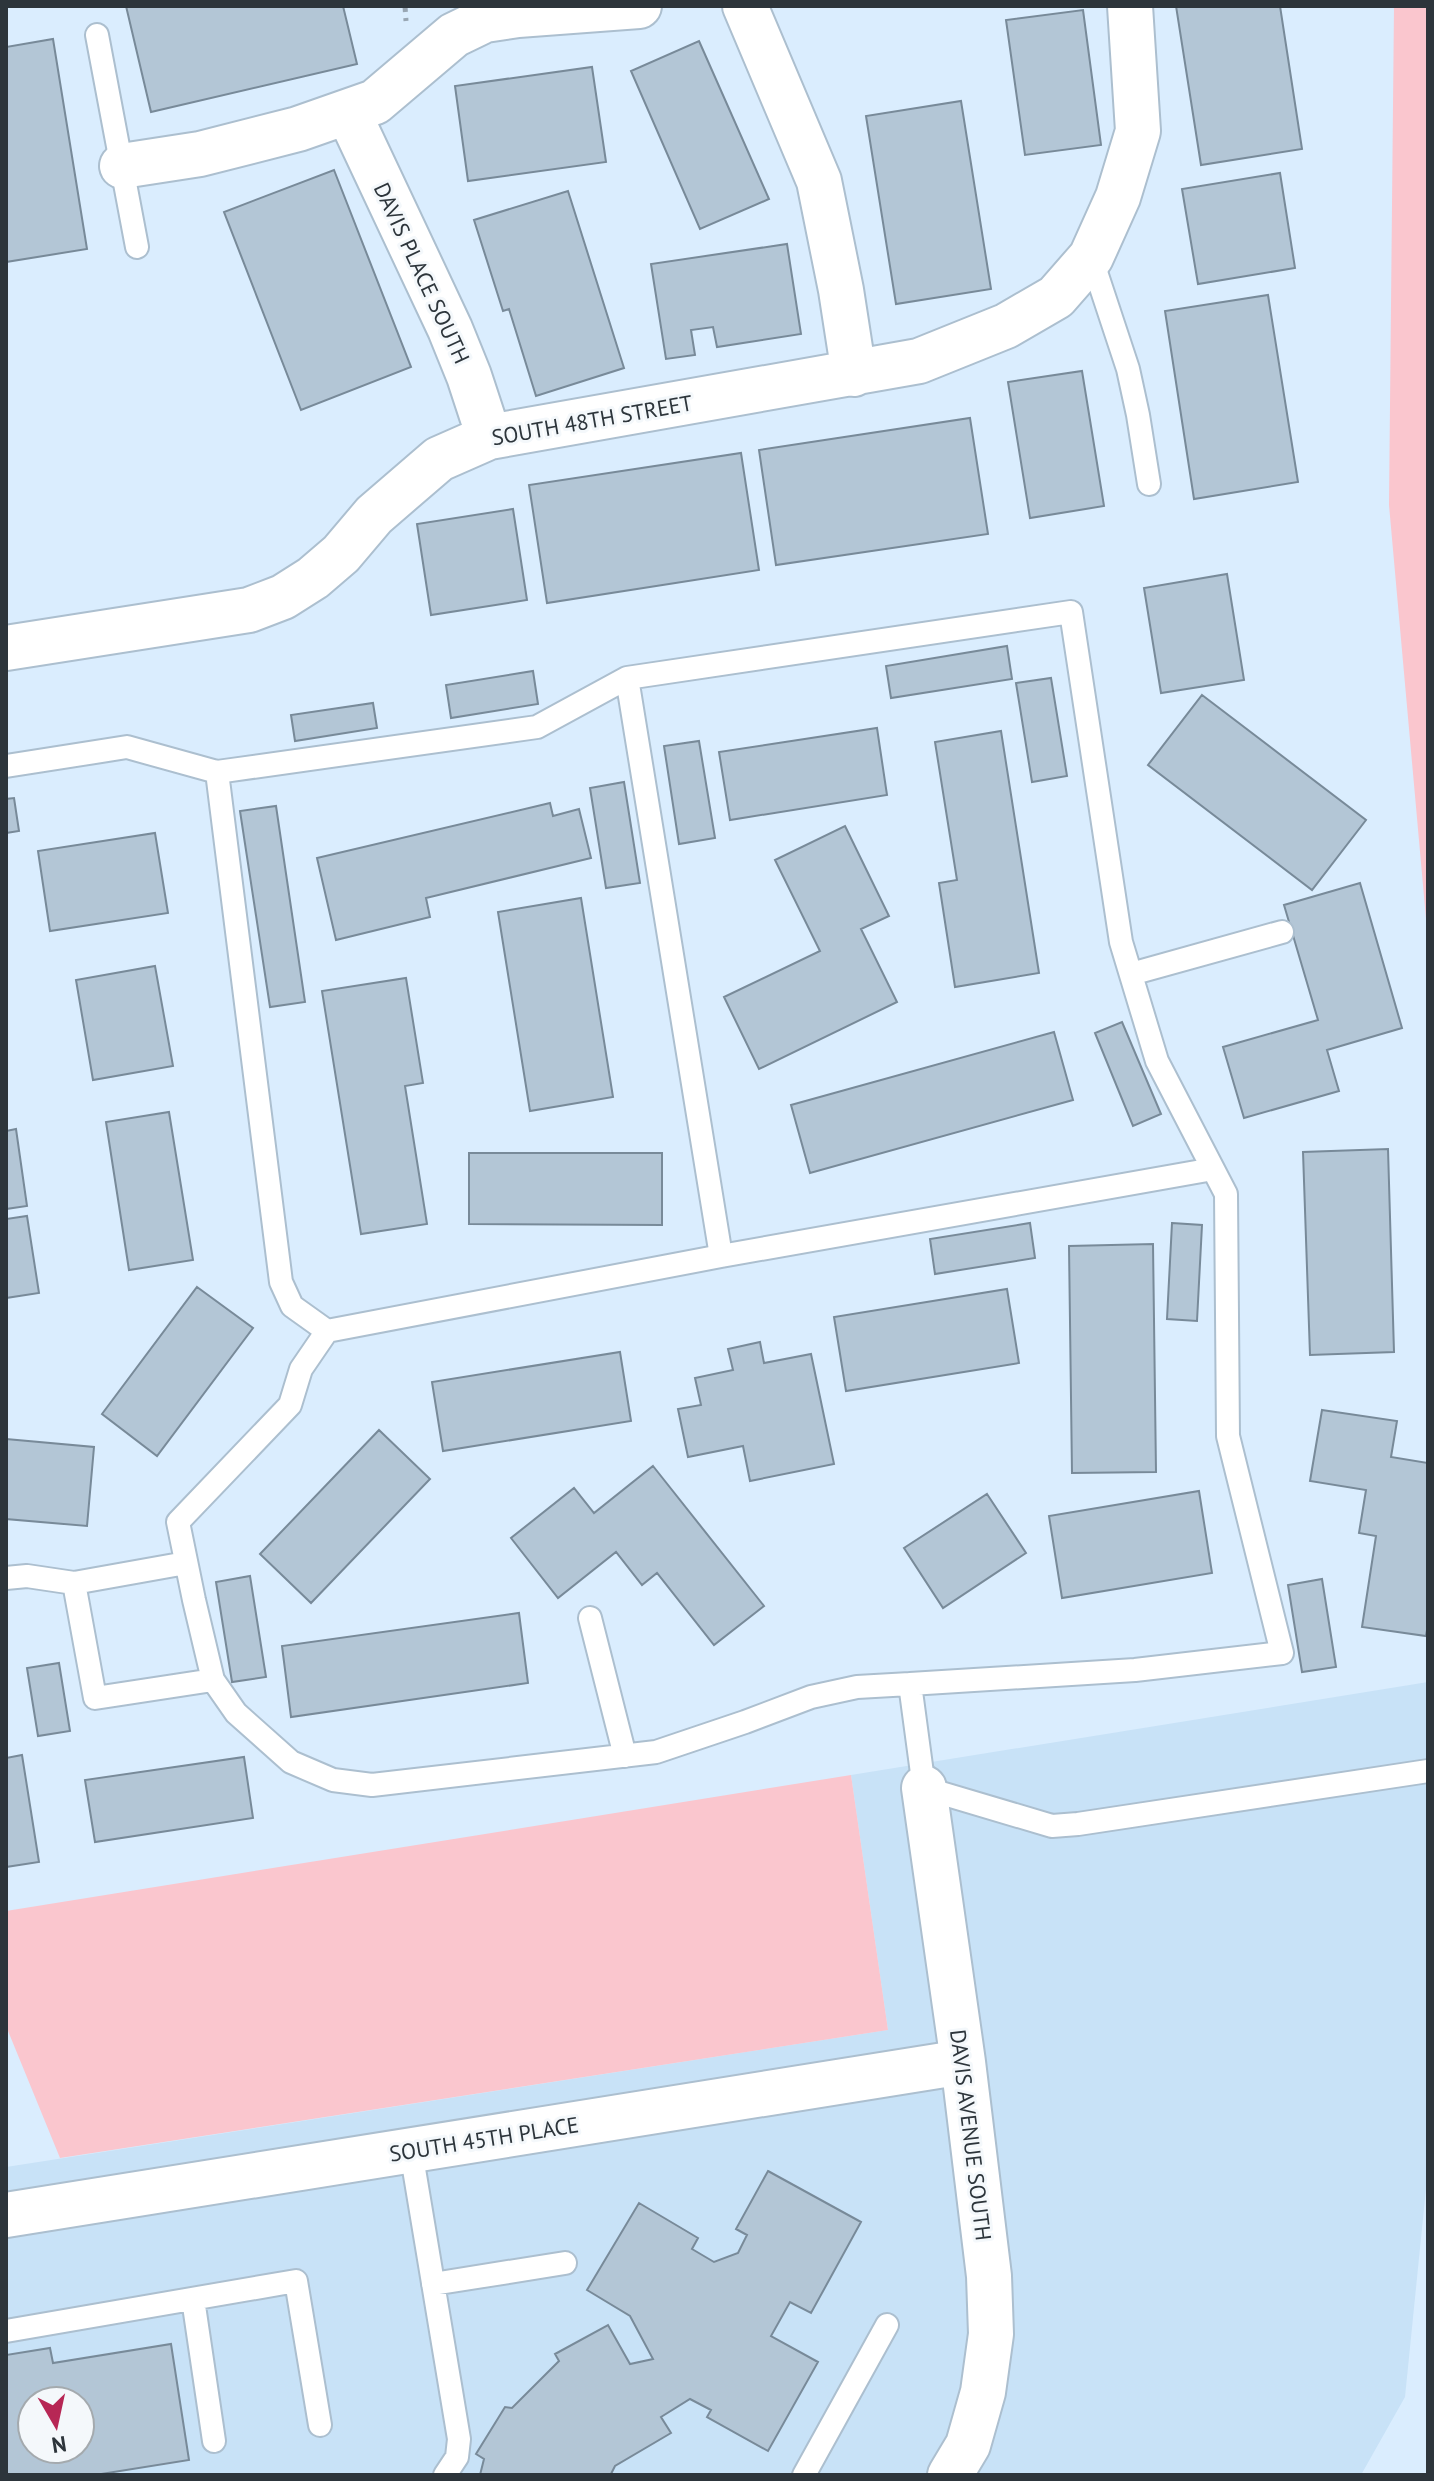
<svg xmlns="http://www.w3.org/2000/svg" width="1434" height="2481" font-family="'PT Sans',sans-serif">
	<rect width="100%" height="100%" fill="#daedfe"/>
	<path fill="#c8e2f7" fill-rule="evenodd" d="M1428,1682V2169L1405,2397L1361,2475H6V2167L888,2030L851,1775ZM32,2401H80V2449H32Z"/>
	<path fill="#fac6ce" d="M1394,6H1428V941L1389,505Z
		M851,1775L888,2030L60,2158L6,2026V1911Z"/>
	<path fill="#b3c6d6" stroke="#788a99" stroke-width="2" fill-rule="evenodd" d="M126,6H343L357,64L151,112Z
		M1176,6H1280L1302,149L1201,165Z
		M1083,10L1101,145L1025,155L1006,20Z
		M53,39L87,249L6,262V47Z
		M699,41L769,199L700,229L631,71Z
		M592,67L606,162L468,181L455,86Z
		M961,101L991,289L896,304L866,116Z
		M334,170L411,367L301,410L224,212Z
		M1280,173L1295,268L1198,284L1182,189Z
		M568,191L624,368L536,396L509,309L503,311L474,220Z
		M787,244L801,334L717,347L713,327L691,330L695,355L666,359L651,264Z
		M1268,295L1298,482L1194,499L1165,311Z
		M1082,371L1104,506L1030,518L1008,382Z
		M970,418L988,534L776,565L759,450Z
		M741,453L759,570L547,603L529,485Z
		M513,509L527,600L431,615L417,524Z
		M1227,574L1244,680L1161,693L1144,588Z
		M1007,646L1012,679L891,698L886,666Z
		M533,671L538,704L451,718L446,685Z
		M1051,678L1067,776L1032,782L1016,683Z
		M1202,695L1366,820L1312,890L1148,765Z
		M373,703L377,728L295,741L291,715Z
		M877,728L887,795L730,820L719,752Z
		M1001,731L1039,973L955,987L939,883L957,880L935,742Z
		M699,741L715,838L679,844L664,746Z
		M624,782L640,883L606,888L590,788Z
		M14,798L19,831L6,833V799Z
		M550,803L553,816L579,809L591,858L426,898L430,917L336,940L317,858Z
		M276,806L305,1002L270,1007L240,811Z
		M845,826L889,916L861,929L897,1002L759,1069L724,997L820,951L775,860Z
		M155,833L168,913L50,931L38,851Z
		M1360,883L1402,1028L1327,1050L1339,1091L1244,1118L1223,1047L1318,1020L1284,905Z
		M581,898L613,1097L530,1111L498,912Z
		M155,966L173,1066L93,1080L76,980Z
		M406,978L423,1083L405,1086L427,1224L361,1234L322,991Z
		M1122,1022L1161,1114L1133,1126L1095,1033Z
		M1054,1032L1073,1100L810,1173L791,1105Z
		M169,1112L193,1260L129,1270L106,1122Z
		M16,1129L27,1206L6,1209V1131Z
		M1388,1149L1394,1352L1310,1355L1303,1152Z
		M469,1153H662V1225L469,1224Z
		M27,1216L39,1293L6,1298V1219Z
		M1030,1223L1035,1258L935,1274L930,1239Z
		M1172,1223L1202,1225L1197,1321L1167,1319Z
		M1153,1244L1156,1472L1072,1473L1069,1246Z
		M197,1287L253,1328L157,1456L102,1414Z
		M1007,1289L1019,1363L846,1391L834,1317Z
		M760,1342L764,1363L811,1354L834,1464L750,1481L743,1446L688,1457L678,1409L701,1405L695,1378L733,1370L728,1349Z
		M620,1352L631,1421L443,1451L432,1382Z
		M1322,1410L1397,1421L1391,1457L1428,1463V1624L1426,1636L1362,1627L1376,1536L1359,1533L1366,1490L1310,1481Z
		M379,1430L430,1479L311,1603L260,1554Z
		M6,1439L94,1447L87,1526L6,1519Z
		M653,1466L764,1606L714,1645L657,1573L642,1585L616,1552L558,1598L511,1538L574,1488L594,1513Z
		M1199,1491L1212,1573L1062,1598L1049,1516Z
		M987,1494L1026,1553L943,1608L904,1548Z
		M250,1576L266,1677L232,1682L216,1582Z
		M1322,1579L1336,1667L1302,1672L1288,1585Z
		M519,1613L528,1683L291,1717L282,1646Z
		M59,1663L70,1731L38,1736L27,1668Z
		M22,1755L39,1862L6,1867V1758Z
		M244,1757L253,1818L95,1842L85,1780Z
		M768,2171L861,2222L811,2313L790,2302L771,2336L818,2362L768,2451L707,2417L711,2410L690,2399L661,2417L671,2433L615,2466L611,2474L614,2475H480L484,2459L476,2454L505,2407L512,2408L559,2361L555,2354L608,2325L630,2364L653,2359L630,2316L587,2290L639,2203L698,2238L692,2249L714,2262L738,2253L747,2235L736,2229Z
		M171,2344L189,2460L95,2475H6V2355L50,2348L53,2363ZM32,2401H80V2449H32Z"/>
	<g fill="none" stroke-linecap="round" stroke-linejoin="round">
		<defs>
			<path id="lane" d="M97,35L137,247
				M1091,257L1128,369L1138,415L1149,484
				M627,678L721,1256
				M6,766L127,747L217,772L537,727L627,678L1071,612L1121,942L1157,1061L1226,1194L1228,1436L1282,1653L1135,1670L910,1684
				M217,772L281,1282L292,1306L327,1331L721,1256L1213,1169
				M1131,974L1282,932
				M327,1331L301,1369L290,1405L178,1522L194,1600L213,1680L236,1713L291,1762L333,1780L372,1785L656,1752L745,1722L811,1697L857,1687L910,1684L924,1788L1052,1826L1078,1824L1428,1771
				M186,1563L74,1583L95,1698L213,1680
				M6,1578L27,1576L74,1583
				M590,1618L625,1756
				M411,2151L459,2439L457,2457L445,2475
				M433,2284L565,2263
				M193,2299L214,2441
				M6,2331L296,2281L320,2425
				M804,2475L887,2325"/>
			<path id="street" d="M745,6L819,181L841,290L854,374
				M348,112L450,329L469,376L489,437
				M122,166L200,154L298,129L375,102L454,35L485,20L518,15L639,6
				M6,648L249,610L283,597L313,578L341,554L374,515L439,459L489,437L919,361L1006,326L1056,297L1091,257L1118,197L1138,131L1130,6
				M924,1788L963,2062L989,2276L991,2334L983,2392L968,2445L950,2475
				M6,2215L963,2062"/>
		</defs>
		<use href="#lane" stroke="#acbfcf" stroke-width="26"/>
		<use href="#street" stroke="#acbfcf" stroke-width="48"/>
		<path stroke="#98a6b3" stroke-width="5" stroke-dasharray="6 6" stroke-linecap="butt" d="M405,6L406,21"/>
		<use href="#lane" stroke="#fff" stroke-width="22"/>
		<use href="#street" stroke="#fff" stroke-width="44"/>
	</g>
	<g text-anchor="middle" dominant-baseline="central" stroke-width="6" stroke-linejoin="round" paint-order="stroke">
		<g font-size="22" fill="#2d353b" stroke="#f4f8fb">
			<text transform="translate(422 273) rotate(65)">DAVIS PLACE SOUTH</text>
			<text transform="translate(592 420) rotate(-10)">SOUTH 48TH STREET</text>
			<text transform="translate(971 2135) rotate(83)">DAVIS AVENUE SOUTH</text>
			<text transform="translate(484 2139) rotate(-9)">SOUTH 45TH PLACE</text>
		</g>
	</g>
	<rect width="1434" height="2481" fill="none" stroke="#2d353b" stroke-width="16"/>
	<g transform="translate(56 2425) rotate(171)"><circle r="38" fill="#f4f8fb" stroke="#a4aaae" stroke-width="2"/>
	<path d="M0-6L14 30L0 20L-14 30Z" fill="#b72755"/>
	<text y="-12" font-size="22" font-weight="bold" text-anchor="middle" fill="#2d353b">N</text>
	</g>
</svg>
